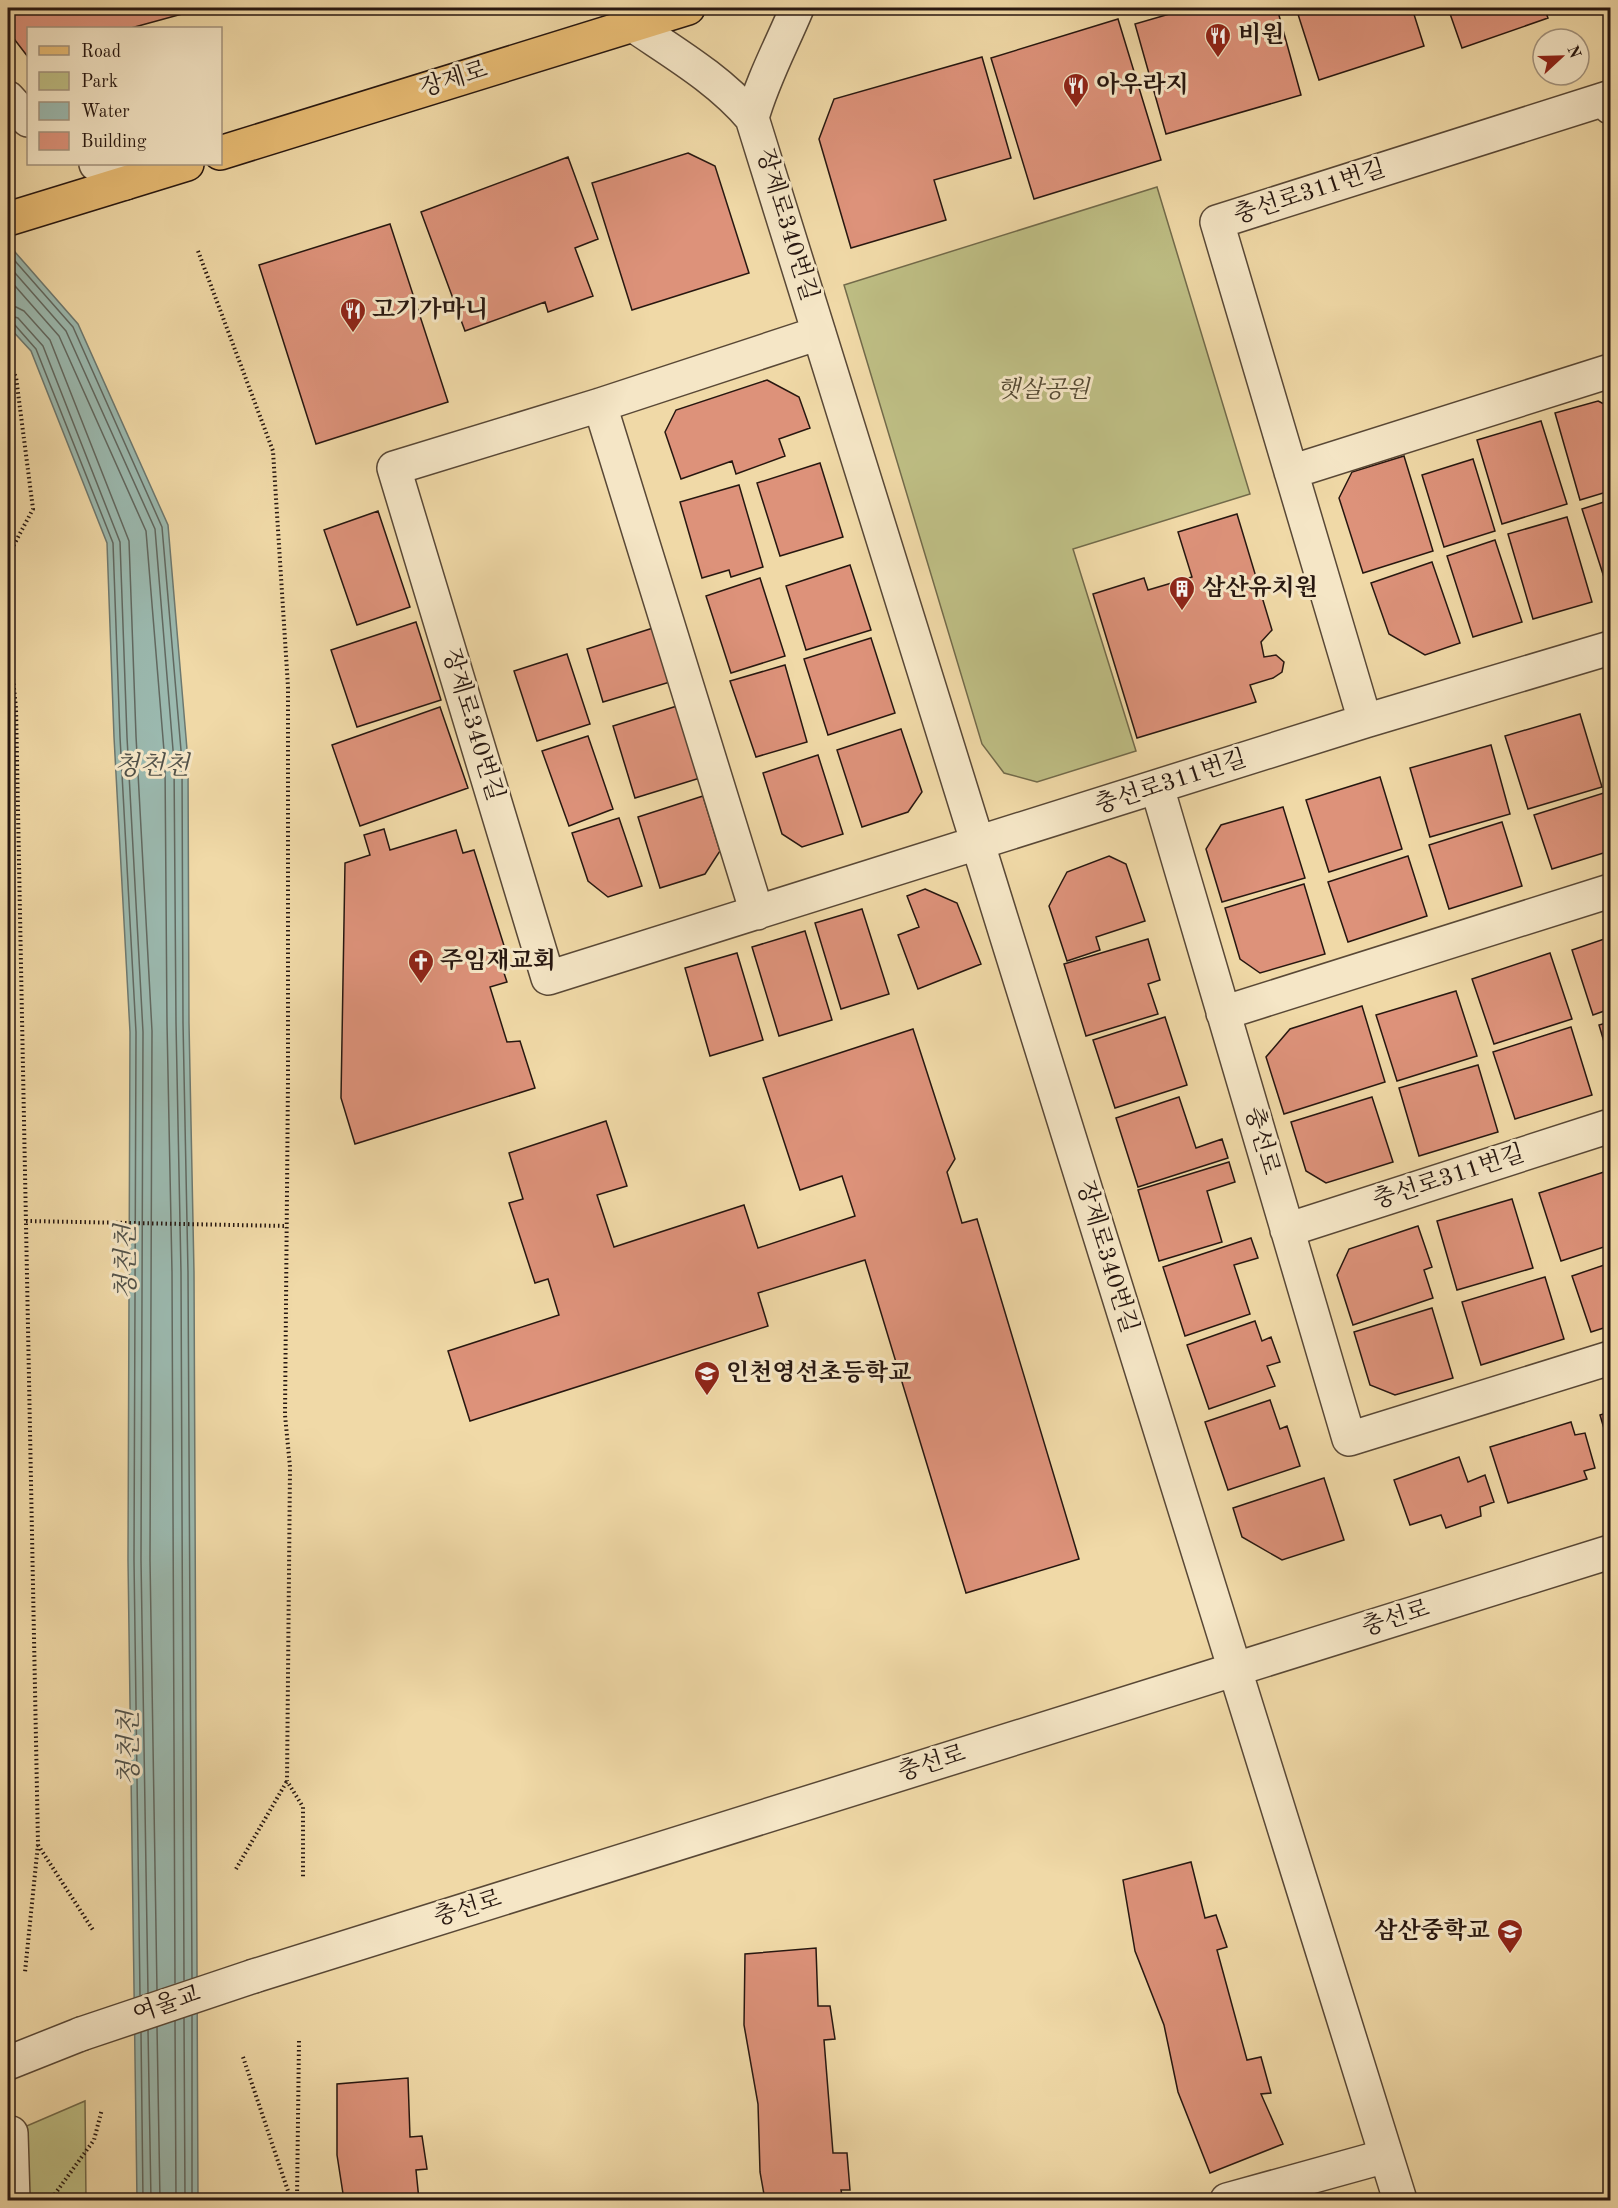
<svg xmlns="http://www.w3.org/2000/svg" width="1618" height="2208" font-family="'Old Standard TT','Noto Serif KR',serif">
	<rect width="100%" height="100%" fill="#f0d9a7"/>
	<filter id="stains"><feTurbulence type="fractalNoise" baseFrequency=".00333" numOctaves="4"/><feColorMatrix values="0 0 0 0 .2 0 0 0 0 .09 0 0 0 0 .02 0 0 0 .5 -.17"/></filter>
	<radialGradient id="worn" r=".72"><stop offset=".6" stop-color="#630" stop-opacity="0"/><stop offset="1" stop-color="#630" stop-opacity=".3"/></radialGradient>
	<path fill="#bebe84" stroke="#726a4a" stroke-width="1.5" d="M1157,187L1250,494L1073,549L1136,751L1037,782L1004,773L982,744L844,285Z
		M85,2101L86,2200H8V2134Z"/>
	<path fill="#9bb9af" stroke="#6d786f" stroke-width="1.5" d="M8,244L78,324L168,525L188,761L189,1023L194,1272L198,2200H137L128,1560L130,1032L114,737L107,543L31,351L8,326Z"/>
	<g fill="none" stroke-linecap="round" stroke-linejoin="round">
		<path stroke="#616860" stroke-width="1.5" d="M8,253L73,327L162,527L182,762L183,1023L188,1272L192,1978
			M8,265L66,331L155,529L174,762L176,1023L181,1272L184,1980
			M8,278L59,336L146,531L165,763L167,1023L172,1272L175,1983
			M8,306L16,307L24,311L50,340L129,541L136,736L152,1031L150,1560L157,1990
			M8,315L18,318L43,346L120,542L127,737L143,1032L141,1560L148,1993
			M8,322L14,324L36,349L113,543L120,737L136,1032L134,1560L140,1995
			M192,2016V2200
			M184,2018L185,2200
			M175,2021L176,2200
			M157,2027L160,2200
			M148,2030L151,2200
			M141,2033L143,2200"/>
	</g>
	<path fill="#dd927a" stroke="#271710" stroke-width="1.5" d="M8,8H204L131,28H28V57L8,31Z
		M1190,8H1277L1301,95L1166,134L1135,24Z
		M1296,8H1412L1424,46L1319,80Z
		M1448,8H1544L1548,18L1462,48Z
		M1118,19L1161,160L1034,199L991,58Z
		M982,57L1011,158L934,180L946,220L851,248L819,139L834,99Z
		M688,153L715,166L749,273L632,310L592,183Z
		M568,157L598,239L575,248L593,296L548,312L545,302L465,331L421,212Z
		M390,224L448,402L316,444L259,265Z
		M767,380L799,397L810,428L779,439L785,456L736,474L732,461L681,479L665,432L676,410Z
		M1598,401L1610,407V491L1580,500L1555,413Z
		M1541,421L1567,504L1502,524L1477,440Z
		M1404,456L1433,551L1363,573L1339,498L1352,472Z
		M1473,459L1495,531L1444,547L1422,475Z
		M820,463L843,537L780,556L757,483Z
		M739,485L763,567L731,577L729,570L702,578L680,502Z
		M1610,500V596L1582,509Z
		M378,511L410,607L357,625L324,530Z
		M1237,514L1272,630L1261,642L1264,657L1276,655L1284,662L1282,672L1273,678L1250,685L1256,702L1137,738L1093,594L1144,578L1148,590L1192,577L1178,532Z
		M1567,517L1592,602L1533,619L1508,534Z
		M1495,540L1522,622L1473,637L1447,556Z
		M1432,562L1460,643L1425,655L1389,634L1371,583Z
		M850,565L871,630L806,650L786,586Z
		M760,578L785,656L731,673L706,596Z
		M416,622L441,700L357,727L331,650Z
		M653,628L670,682L603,702L587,649Z
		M871,638L895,713L828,735L804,659Z
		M567,654L590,724L537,741L514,671Z
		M785,665L807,742L756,757L730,681Z
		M677,706L700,778L635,798L613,726Z
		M440,707L468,788L360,826L332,745Z
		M1580,714L1602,787L1528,809L1505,736Z
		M901,729L922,792L908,812L862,827L837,750Z
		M588,736L613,809L569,826L542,751Z
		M1491,745L1510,814L1430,837L1410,768Z
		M818,755L843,834L802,847L782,834L763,773Z
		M1380,777L1402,849L1329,872L1306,800Z
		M1610,791V851L1552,869L1534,815Z
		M703,796L720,851L705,874L660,888L638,817Z
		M1283,807L1305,878L1222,902L1206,849L1221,825Z
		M619,818L642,886L608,897L588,881L572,833Z
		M1502,822L1522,886L1449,909L1429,845Z
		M384,829L390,850L456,830L463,853L474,850L511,968L503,970L507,982L490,987L507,1042L520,1041L535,1088L355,1144L341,1098L345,863L370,855L364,835Z
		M1109,856L1126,864L1145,921L1096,937L1100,950L1067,961L1049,906L1067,872Z
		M1408,856L1427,916L1348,942L1328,882Z
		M1304,884L1325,954L1260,973L1240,959L1225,908Z
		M925,889L957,903L981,964L918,989L898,935L919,927L907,896Z
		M862,909L889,994L841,1009L815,923Z
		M805,931L832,1020L779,1036L752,947Z
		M1610,937V1009L1593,1015L1572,950Z
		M1148,939L1160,980L1148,984L1158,1014L1086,1036L1064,964Z
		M737,953L763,1040L710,1056L685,968Z
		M1550,953L1572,1019L1494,1044L1472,979Z
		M1456,991L1477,1056L1397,1081L1376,1015Z
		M1362,1006L1385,1082L1284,1114L1266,1057L1290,1029Z
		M1165,1017L1187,1085L1115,1108L1093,1040Z
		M1610,1022V1062L1599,1025Z
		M1571,1027L1592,1095L1515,1119L1493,1052Z
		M913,1029L955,1159L947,1172L962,1223L977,1219L1079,1559L966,1593L865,1260L758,1293L768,1326L470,1421L448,1351L559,1315L548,1279L535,1283L509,1203L523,1199L509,1153L606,1121L627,1186L597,1195L614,1247L744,1205L758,1248L855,1216L842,1176L800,1190L763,1078Z
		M1478,1065L1498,1132L1419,1156L1399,1088Z
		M1179,1097L1196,1148L1222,1139L1228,1158L1138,1187L1116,1118Z
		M1372,1097L1393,1162L1326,1183L1306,1171L1291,1122Z
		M1229,1162L1235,1182L1207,1191L1222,1242L1159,1261L1138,1190Z
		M1610,1170V1245L1561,1261L1539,1193Z
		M1512,1199L1533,1268L1457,1290L1437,1221Z
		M1418,1226L1432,1267L1424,1270L1433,1298L1353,1325L1337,1275L1349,1249Z
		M1251,1238L1258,1258L1234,1265L1250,1314L1185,1336L1163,1267Z
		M1610,1263V1326L1591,1332L1572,1276Z
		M1545,1277L1564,1339L1481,1365L1462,1302Z
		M1432,1308L1453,1378L1395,1395L1370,1385L1354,1332Z
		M1255,1321L1262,1341L1271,1337L1280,1362L1267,1366L1275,1386L1209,1409L1187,1345Z
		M1270,1400L1280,1429L1287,1426L1300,1466L1228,1490L1205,1422Z
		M1610,1412V1449L1600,1415Z
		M1571,1422L1575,1435L1585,1433L1595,1468L1584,1471L1587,1479L1508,1503L1490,1447Z
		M1459,1457L1468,1482L1485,1475L1494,1502L1480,1507L1481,1516L1446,1528L1441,1515L1410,1525L1394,1480Z
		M1324,1478L1344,1540L1282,1560L1242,1537L1233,1508Z
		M1191,1862L1205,1918L1216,1915L1227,1947L1217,1950L1247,2060L1261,2057L1271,2093L1261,2094L1283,2144L1210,2173L1178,2092L1164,2025L1135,1951L1123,1880Z
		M816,1948L818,2006H830L835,2039L824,2040L833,2153H847L850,2190H841L843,2200H765L760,2172L758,2104L744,2025L745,1954Z
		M408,2078L410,2137L422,2136L427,2169L416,2170L419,2200H344L337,2155V2084Z"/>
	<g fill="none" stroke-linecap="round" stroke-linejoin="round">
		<defs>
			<path id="minor" d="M633,25C674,53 719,79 752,118C762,81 782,44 797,8
				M8,98L28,120
				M752,118L1400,2200
				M96,164L125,183
				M819,333L600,405L394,468L548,978L1365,721L1610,648
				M600,405L757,913
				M1291,472L1610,371
				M1365,721L1217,222L1608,98L1610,107
				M1157,787L1349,1439L1610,1358
				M1223,1013L1610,891
				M1287,1230L1610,1126
				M254,1976L1610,1552
				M8,2063L81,2034
				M11,2133L13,2200
				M1227,2200L1386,2156"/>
			<path id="major" d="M220,153L688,8
				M8,219L187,164"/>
		</defs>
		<use href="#minor" stroke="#594836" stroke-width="36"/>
		<use href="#major" stroke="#271710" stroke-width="36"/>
		<path stroke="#271710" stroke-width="4" stroke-dasharray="1.5 3" stroke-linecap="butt" d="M198,251L273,451L288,687V1080L285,1415L290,1467L287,1781L303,1807V1879
			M8,363L16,377L33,509L8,556
			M8,630L16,708L38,1844L25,1972
			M26,1221L287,1226
			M38,1845L93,1930
			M236,1869L287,1781
			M243,2057L291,2200
			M52,2198L94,2140L102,2109
			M297,2200L299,2040"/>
		<use href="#minor" stroke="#f5e6c6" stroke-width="33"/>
		<use href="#major" stroke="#e8bc74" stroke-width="33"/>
		<defs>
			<path id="minor-bridge" d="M81,2034L254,1976"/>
		</defs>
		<use href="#minor-bridge" stroke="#594836" stroke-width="36" stroke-linecap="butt"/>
		<use href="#minor-bridge" stroke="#f5e6c6" stroke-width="33"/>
	</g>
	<defs>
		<symbol id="restaurant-pin" viewBox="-11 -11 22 30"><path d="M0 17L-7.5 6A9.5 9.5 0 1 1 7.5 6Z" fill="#8f2418" stroke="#f5e6c6"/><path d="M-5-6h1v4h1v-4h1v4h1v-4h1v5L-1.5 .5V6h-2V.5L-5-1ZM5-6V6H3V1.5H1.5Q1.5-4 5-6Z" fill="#fff"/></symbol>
		<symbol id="building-pin" viewBox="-11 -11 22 30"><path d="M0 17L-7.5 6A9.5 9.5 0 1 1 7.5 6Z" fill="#8f2418" stroke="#f5e6c6"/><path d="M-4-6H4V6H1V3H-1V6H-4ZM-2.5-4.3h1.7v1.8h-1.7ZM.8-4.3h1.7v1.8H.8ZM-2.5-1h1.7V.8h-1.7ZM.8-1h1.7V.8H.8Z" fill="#fff"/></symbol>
		<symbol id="church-pin" viewBox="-11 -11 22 30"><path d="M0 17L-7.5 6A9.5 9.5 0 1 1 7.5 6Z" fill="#8f2418" stroke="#f5e6c6"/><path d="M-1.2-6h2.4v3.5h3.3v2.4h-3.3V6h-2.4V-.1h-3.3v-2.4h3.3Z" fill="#fff"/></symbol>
		<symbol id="school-pin" viewBox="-11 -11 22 30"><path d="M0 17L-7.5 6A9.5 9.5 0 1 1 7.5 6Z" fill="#8f2418" stroke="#f5e6c6"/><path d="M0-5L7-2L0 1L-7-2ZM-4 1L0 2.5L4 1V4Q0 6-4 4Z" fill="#fff"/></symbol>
	</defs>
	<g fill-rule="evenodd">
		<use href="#restaurant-pin" x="1203" y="21" width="30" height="40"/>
		<use href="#restaurant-pin" x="1061" y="71" width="30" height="40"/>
		<use href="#restaurant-pin" x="338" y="296" width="30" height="40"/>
		<use href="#building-pin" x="1167" y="574" width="30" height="40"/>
		<use href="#church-pin" x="406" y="947" width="30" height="40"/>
		<use href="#school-pin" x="692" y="1359" width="30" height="40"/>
		<use href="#school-pin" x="1495" y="1917" width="30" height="40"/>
	</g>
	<g text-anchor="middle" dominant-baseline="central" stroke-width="6" stroke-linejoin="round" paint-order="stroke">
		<g font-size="24" font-weight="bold" fill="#271710" stroke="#f5e6c6" text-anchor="start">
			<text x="1238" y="36">비원</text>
			<text x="1096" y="86">아우라지</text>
			<text x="372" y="311">고기가마니</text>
			<text x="1202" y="589">삼산유치원</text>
			<text x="440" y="962">주임재교회</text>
			<text x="726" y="1374">인천영선초등학교</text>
			<text x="1490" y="1932" text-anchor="end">삼산중학교</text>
		</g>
		<g font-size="24" fill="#271710" stroke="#f5e6c6">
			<text transform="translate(454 80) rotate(-17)">장제로</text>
			<text transform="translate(1310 193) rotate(-18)">충선로311번길</text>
			<text transform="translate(786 225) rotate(73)">장제로340번길</text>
			<text transform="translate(472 725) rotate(73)">장제로340번길</text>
			<text transform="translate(1171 783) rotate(-18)">충선로311번길</text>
			<text transform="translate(1261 1141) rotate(74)">충선로</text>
			<text transform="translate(1449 1178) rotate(-18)">충선로311번길</text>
			<text transform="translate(1106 1257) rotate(73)">장제로340번길</text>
			<text transform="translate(1396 1619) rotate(-17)">충선로</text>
			<text transform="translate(932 1764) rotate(-17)">충선로</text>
			<text transform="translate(468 1909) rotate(-17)">충선로</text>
			<text transform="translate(167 2005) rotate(-19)">여울교</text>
		</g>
		<g font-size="24" font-style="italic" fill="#544933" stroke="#f5e6c6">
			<text x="1043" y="391">햇살공원</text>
		</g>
		<g font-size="26" font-style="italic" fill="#505048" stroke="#f5e6c6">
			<text x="152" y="767">청천천</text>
			<text transform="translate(127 1262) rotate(-90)">청천천</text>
			<text transform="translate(130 1748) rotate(-90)">청천천</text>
		</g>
	</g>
	<rect width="1618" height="2208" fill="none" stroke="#f0d9a7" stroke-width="30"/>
	<rect x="9" y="9" width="1600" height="2190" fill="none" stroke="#271710" stroke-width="3"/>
	<rect x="15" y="15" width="1588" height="2178" fill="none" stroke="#271710" stroke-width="1.5"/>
	<rect x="27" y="27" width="195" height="138" fill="#f5e6c6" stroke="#a3937d" stroke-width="1.5"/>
	<rect x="39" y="46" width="30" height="9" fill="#e8bc74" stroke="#a3937d" stroke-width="1.5"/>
	<text x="81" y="57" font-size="18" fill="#271710">Road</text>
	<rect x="39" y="72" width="30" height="18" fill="#bebe84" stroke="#a3937d" stroke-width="1.5"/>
	<text x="81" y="87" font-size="18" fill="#271710">Park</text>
	<rect x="39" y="102" width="30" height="18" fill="#9bb9af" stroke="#a3937d" stroke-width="1.5"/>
	<text x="81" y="117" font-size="18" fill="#271710">Water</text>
	<rect x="39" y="132" width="30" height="18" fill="#dd927a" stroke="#a3937d" stroke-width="1.5"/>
	<text x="81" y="147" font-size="18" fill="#271710">Building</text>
	<g transform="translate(1561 57) rotate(68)"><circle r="28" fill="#f5e6c6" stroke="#a3937d" stroke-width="1.5"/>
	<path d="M0-4.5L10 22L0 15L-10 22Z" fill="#8f2418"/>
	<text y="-9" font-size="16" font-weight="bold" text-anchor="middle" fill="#271710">N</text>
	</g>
	<rect width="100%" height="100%" filter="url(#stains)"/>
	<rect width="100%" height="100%" fill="url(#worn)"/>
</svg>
